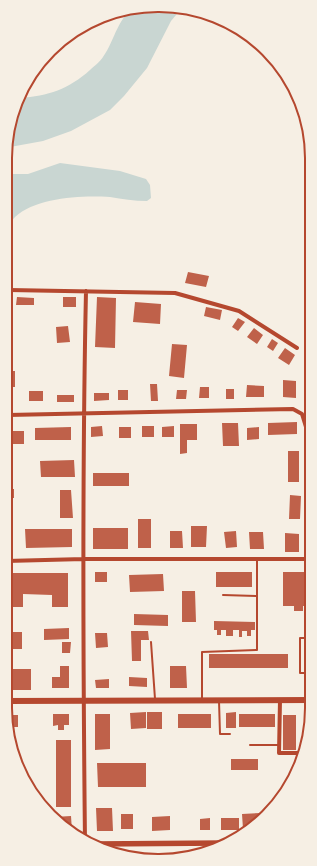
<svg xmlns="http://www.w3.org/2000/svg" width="317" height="866" font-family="'Noto Sans',sans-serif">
	<rect width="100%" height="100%" fill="#f6efe4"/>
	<path fill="#c9d6d2" d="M139,6L181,9L171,21L147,68L124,96L110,110L71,131L43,141L10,147V119L20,98C48,96 69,89 90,70C94,66 100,62 103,57C115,41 118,13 139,6Z
		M60,163L120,171L146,179L150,185L151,198L147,201C134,201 122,199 110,197C83,195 36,197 15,217C13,219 11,222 9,224L10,174H28Z"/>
	<path fill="#bf614a" d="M188,272L209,276L206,287L185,283Z
		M17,297L34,298V305H16Z
		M63,297H76V307H63Z
		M97,297L116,298L115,348L95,347Z
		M135,302L161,304L160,324L133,322Z
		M206,307L222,310L220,320L204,316Z
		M238,318L245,322L238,331L232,327Z
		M68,326L70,342L57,343L56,327Z
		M254,328L263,335L257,344L247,337Z
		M272,339L278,343L273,351L267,347Z
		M172,344L187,345L184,378L169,376Z
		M285,348L295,355L289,365L278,358Z
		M8,371H15V387H8Z
		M283,380L296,381V398L283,397Z
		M150,384H157L158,401H151Z
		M247,385L264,386V397H246Z
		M200,387H209V398H199Z
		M226,389H234V399H226Z
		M118,390H128V400H118Z
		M177,390H187L186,399H176Z
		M29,391H43V401H29Z
		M94,393H109V400L94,401Z
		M57,395H74V402H57Z
		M297,422V434L268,435V423Z
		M222,423H238L239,446H223Z
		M180,424H197V440H187V453L180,454Z
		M102,426L103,436L91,437V427Z
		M142,426H154V437H142Z
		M174,426V437H162V427Z
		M71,427V440H35V428Z
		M119,427H131V438H119Z
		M259,427V439L247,440V428Z
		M10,431H24V444H10Z
		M288,451H299V482H288Z
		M74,460L75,477H41L40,461Z
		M93,473H129V486H93Z
		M7,489H14V498H7Z
		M60,490H71L73,518H60Z
		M290,495L301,496L300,519H289Z
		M138,519H151V548H138Z
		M191,526H207L206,547H191Z
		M93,528H128V549H93Z
		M25,529H72V547L26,548Z
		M170,531H182L183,548H170Z
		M236,531L237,547L226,548L224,532Z
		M249,532H263L264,549H250Z
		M285,533L299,534V552H285Z
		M95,572H107V582H95Z
		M216,572H252V587H216Z
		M283,572H306V606H303V611H294V606H283Z
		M9,573H68V607H52V595L23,594V607H9Z
		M163,574L164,591L130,592L129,575Z
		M182,591H195L196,622H182Z
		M134,614L168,615V626L134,625Z
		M214,621L255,622V630H251V636H247V631H242V637H239V630H233V636H226V630H221V635H217V630H214Z
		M69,628V639L44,640V629Z
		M131,631H148L149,640H141V661H132Z
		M6,632H22V649H6Z
		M95,633H107L108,647L96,648Z
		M62,642H71L70,653H62Z
		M209,654H288V668H209Z
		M60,666H69V688H52V677H60Z
		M170,666H186L187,688H170Z
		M5,669H31V690H5Z
		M129,677L147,678V687L129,686Z
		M109,679V688H96L95,680Z
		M146,712V728L131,729L130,713Z
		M147,712H162V729H147Z
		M236,712V728H226V713Z
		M53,714H69V725H64V730H58V725L53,726Z
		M95,714H110V749L95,750Z
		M178,714H211V728H178Z
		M239,714H275V727H239Z
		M6,715H18V727H11V732H9Z
		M283,715H296V750H283Z
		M56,740H71V807H56Z
		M231,759H258V770H231Z
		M97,763H146V787H98Z
		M96,808H112L113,831H97Z
		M261,813L262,818L251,828L243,829L242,814Z
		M121,814H133V829H121Z
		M71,816L72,831L54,818V817Z
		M170,816V830L152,831V817Z
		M210,818V830H200V819Z
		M221,818H239V830H221Z
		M143,854H167V859H143Z"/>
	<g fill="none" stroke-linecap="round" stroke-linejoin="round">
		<path stroke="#b5482f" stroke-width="2" d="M223,595L257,596V559
			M6,622V585
			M312,638H300V673H312
			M151,642L155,699
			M202,699V652L257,650V596
			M219,701L220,734H230
			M250,745H278"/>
		<path stroke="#b5482f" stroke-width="4" d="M9,290L175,293L239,311L297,348
			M8,415L293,409L302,414L306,427L311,494
			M6,561L84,559H312
			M280,700L279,753H301V759
			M85,842C83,658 82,475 86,291"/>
		<path stroke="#b5482f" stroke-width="5.5" d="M94,844L224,843"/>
		<path stroke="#b5482f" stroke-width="6" d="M5,701L312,700"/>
	</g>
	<path d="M0 0H317V866H0ZM158 12H159A146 146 0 0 1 305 158V708A146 146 0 0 1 159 854H158A146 146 0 0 1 12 708V158A146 146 0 0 1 158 12Z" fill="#f6efe4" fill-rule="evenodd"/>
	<path fill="none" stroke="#b5482f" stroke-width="2" d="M158 12H159A146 146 0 0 1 305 158V708A146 146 0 0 1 159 854H158A146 146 0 0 1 12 708V158A146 146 0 0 1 158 12Z"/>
</svg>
